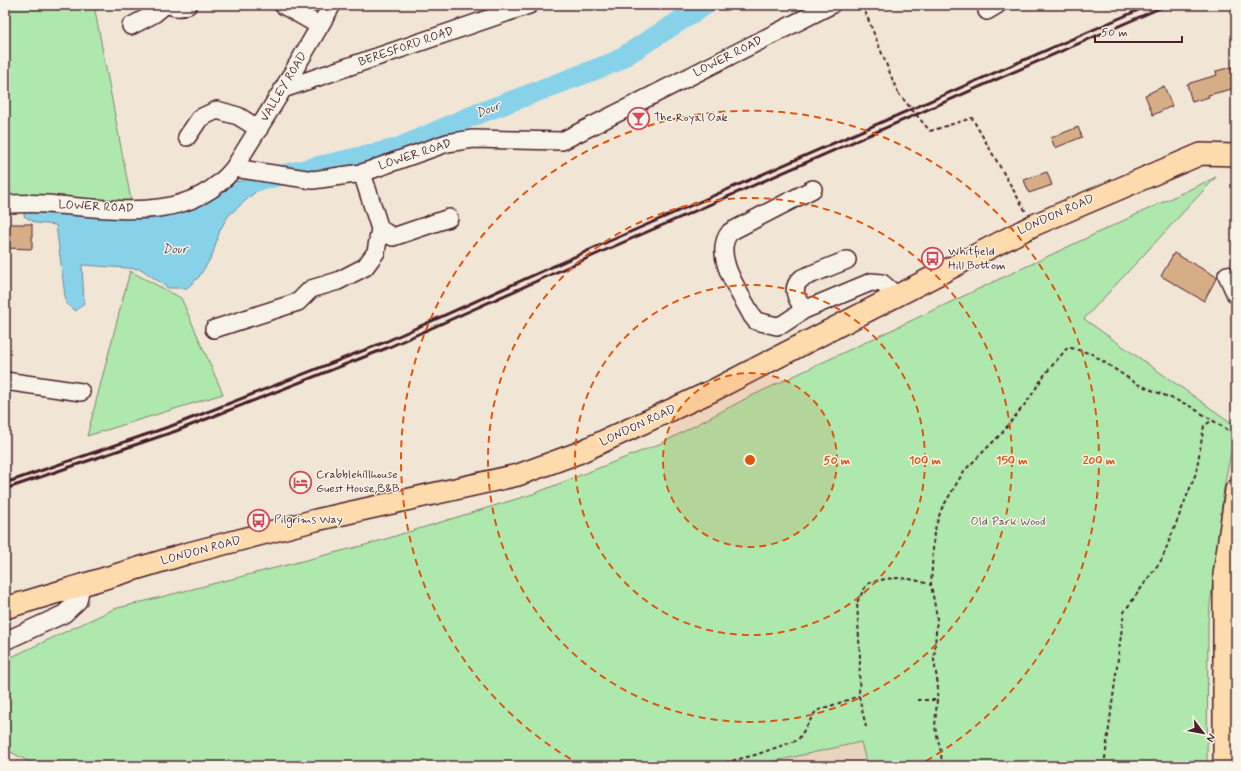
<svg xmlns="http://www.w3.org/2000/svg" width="1241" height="771" font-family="Mynerve,sans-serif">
	<rect width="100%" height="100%" fill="#f1e5d5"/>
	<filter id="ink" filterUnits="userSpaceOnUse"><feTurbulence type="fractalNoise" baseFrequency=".025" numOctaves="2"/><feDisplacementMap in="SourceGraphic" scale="8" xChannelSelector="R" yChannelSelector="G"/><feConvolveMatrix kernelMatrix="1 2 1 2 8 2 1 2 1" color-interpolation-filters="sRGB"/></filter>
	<g filter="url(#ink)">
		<path fill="#e9d4be" d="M862,742L867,766H753Z"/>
		<path fill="#aee8ad" stroke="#7c846c" d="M5,5H94L131,200L85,204L5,200Z
			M1216,177L1084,319L1236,426L1224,488L1208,622L1207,766H867L861,742L753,766H37L5,749V660L114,609L369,544L533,494L662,443L745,399Z
			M130,271L181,298L223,394L87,436Z"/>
		<path fill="#88d2e9" stroke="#6f8a9d" d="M238,181H256L261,187L228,216L220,230L212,256L199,277L187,288H168L141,269L82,265L84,303L76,311L66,304L56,225L36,223L24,216L25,210L142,217Z"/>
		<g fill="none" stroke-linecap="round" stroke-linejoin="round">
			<path stroke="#88d2e9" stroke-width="21" d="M256,181L396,149L467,118L615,62L705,5"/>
		</g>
		<path fill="#d7ad88" stroke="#4a1f2b" d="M1236,66V88L1208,95L1209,97L1192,102L1187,84L1217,75L1216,71Z
			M1164,86L1172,106L1153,115L1145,95Z
			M1078,127L1082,137L1055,148L1051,138Z
			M1047,172L1052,185L1029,193L1024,180Z
			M5,224H32V249L5,248Z
			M1174,253L1217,277L1204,301L1161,276Z"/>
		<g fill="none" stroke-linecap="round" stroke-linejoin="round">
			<defs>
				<path id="minor" d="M169,5C175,8 181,8 188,5
					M283,5L320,26
					M987,11L997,5
					M131,26L154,14L165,5
					M283,89L529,5
					M187,137L200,118L217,110L238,116L259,129
					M234,168L313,180L362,173L447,143L473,139L562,141L831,5
					M813,189L730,232C711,255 741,294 752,316L756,321L777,326L783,324L804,310L871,282L882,283L896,295
					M5,204C18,204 32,203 45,204C109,208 188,226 234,168L283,89L332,5
					M380,229L393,237L449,218
					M1227,275L1236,295
					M804,310C796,298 790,288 802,278L847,260
					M214,329L298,302L311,289L338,281L365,267L376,252L380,229L362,173
					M5,381L81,392
					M5,641L64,614L78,601L81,586"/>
				<path id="major" d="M5,608L189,553L316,520L518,475L578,453L712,391L1034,225L1201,154L1236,155
					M1224,766V575L1236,490"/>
			</defs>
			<use href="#minor" stroke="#4a1f2b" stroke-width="20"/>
			<use href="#major" stroke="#4a1f2b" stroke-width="24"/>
			<path stroke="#4a1f2b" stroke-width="2" stroke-dasharray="4 3" stroke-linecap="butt" d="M865,5L864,9L898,93
				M930,131L972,118L1026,212
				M917,700H936
				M866,727L859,696L860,657L857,602L867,584C891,576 906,576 931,585
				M712,766L755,755L798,740L816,711L859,696
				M942,766L941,752L935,727L938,685L934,661L937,617L931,585L934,532L941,510L964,471L1002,433L1029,399L1045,374L1068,347L1092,354L1137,384L1188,405L1236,435
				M1104,766L1124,612L1162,559L1196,473L1204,426L1211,421"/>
			<use href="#minor" stroke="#f7f3e8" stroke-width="17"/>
			<use href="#major" stroke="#fedbac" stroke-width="21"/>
			<path stroke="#4a1f2b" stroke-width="3" d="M5,483L174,425L385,342L605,243L1150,5
				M5,489L176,431L387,348L608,249L1167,5"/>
			<path stroke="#4a1f2b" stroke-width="2" stroke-dasharray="4 3" stroke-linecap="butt" d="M898,93L930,131"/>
		</g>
	</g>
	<circle cx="750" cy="460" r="87" fill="#e0560e" fill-opacity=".12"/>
	<g fill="none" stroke="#e0560e" stroke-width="2" stroke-dasharray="7 5">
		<circle cx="750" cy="460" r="87"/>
		<circle cx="750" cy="460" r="175"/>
		<circle cx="750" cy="460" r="262"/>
		<path d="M581 765A349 349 0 1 1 919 765"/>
	</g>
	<defs>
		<symbol id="bar-ring" viewBox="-11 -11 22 22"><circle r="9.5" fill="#f7f3e8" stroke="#d1495b" stroke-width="1.5"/><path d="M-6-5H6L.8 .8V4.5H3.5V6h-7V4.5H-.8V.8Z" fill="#d1495b"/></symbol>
		<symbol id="bus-ring" viewBox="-11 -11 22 22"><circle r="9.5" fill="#f7f3e8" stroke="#d1495b" stroke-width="1.5"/><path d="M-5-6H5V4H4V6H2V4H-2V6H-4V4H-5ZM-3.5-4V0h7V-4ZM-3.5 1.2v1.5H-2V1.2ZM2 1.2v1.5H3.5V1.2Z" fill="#d1495b"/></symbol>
		<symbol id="hotel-ring" viewBox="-11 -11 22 22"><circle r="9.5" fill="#f7f3e8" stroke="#d1495b" stroke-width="1.5"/><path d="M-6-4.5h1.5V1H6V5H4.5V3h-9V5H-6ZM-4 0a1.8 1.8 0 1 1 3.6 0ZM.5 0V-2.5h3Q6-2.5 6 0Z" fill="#d1495b"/></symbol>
	</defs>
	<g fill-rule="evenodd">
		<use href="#bar-ring" x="626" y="106" width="25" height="25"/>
		<use href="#bus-ring" x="920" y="246" width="25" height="25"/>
		<use href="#hotel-ring" x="288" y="470" width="25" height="25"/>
		<use href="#bus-ring" x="246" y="508" width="25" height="25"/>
	</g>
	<g text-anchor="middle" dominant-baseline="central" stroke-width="3" stroke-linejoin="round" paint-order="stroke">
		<g font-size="12" fill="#4a1f2b" stroke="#f7f3e8">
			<text transform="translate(406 47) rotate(-19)">BERESFORD ROAD</text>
			<text transform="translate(728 57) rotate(-27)">LOWER ROAD</text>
			<text transform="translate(284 87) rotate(-59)">VALLEY ROAD</text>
			<text transform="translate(415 155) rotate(-18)">LOWER ROAD</text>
			<text transform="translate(96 207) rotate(3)">LOWER ROAD</text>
			<text transform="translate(1056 215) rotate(-24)">LONDON ROAD</text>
			<text transform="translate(638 426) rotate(-25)">LONDON ROAD</text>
			<text transform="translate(201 551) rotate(-15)">LONDON ROAD</text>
		</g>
		<g font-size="12" fill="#4a1f2b" stroke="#f7f3e8" text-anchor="start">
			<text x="654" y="118">The Royal Oak</text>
			<text x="948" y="252">Whitfield<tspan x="948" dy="14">Hill Bottom</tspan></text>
			<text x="316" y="475">Crabblehillhouse<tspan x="316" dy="14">Guest House,B&amp;B</tspan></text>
			<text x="274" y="520">Pilgrims Way</text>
		</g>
		<g font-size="12" fill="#63514c" stroke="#f7f3e8">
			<text x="1008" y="522">Old Park Wood</text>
		</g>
		<g font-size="13" font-style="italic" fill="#5a4c5a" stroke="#f7f3e8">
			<text transform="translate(488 110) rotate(-21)">Dour</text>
			<text x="175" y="249">Dour</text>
		</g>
	</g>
	<circle cx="750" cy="460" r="6" fill="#e0560e" stroke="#f7f3e8" stroke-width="2"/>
	<g font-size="12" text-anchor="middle" font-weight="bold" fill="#e0560e" stroke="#f7f3e8" stroke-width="3" stroke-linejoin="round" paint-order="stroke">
		<text x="837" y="464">50 m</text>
		<text x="925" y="464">100 m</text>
		<text x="1012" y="464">150 m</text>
		<text x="1099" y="464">200 m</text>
	</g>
	<rect width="1241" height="771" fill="none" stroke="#f7f3e8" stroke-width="20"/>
	<rect x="10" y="10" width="1221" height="751" fill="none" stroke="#4a1f2b" stroke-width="1.5" filter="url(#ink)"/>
	<g transform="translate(1203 733) rotate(122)" stroke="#f7f3e8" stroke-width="3" paint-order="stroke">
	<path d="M0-3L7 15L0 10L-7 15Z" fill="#4a1f2b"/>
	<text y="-6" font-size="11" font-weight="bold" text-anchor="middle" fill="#4a1f2b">N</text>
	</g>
	<path d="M1095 36v6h87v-6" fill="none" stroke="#4a1f2b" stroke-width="2"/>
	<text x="1101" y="36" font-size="12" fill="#4a1f2b" stroke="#f7f3e8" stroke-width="3" paint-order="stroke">50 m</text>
</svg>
